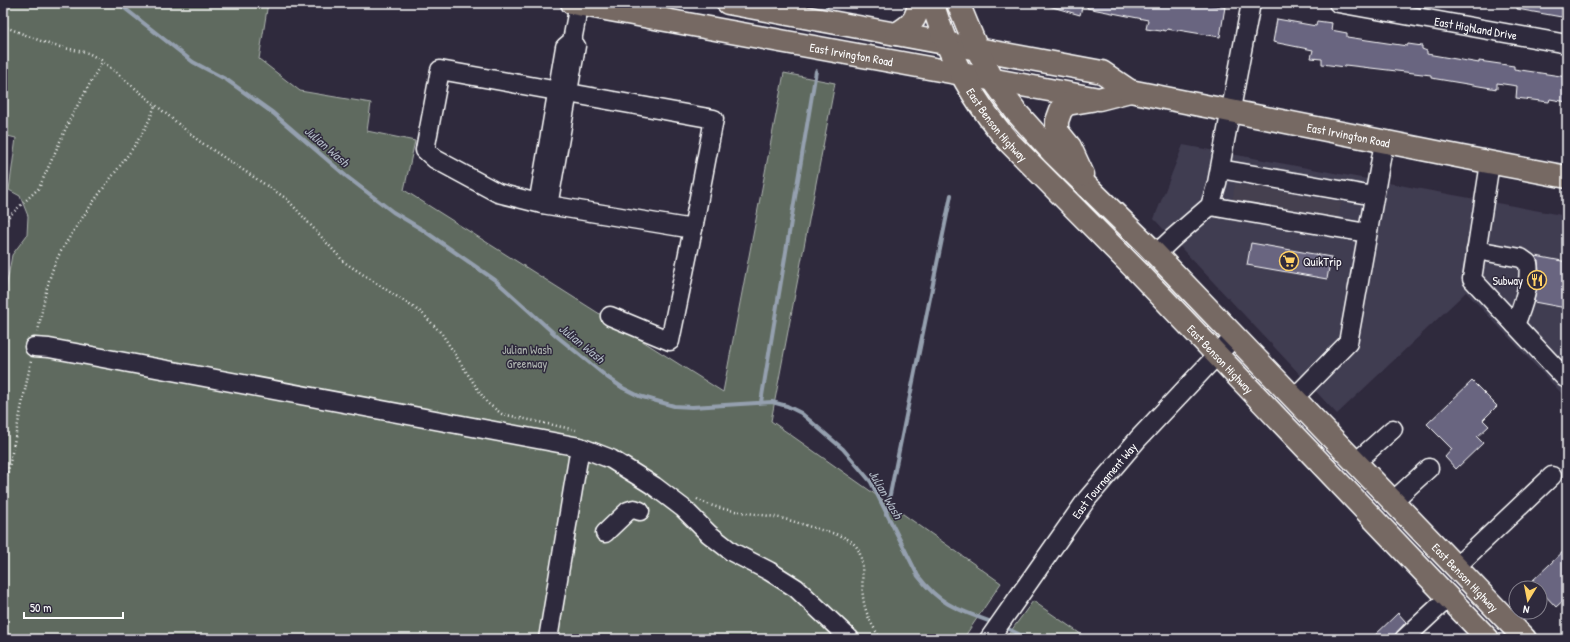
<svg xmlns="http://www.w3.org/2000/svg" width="1570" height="642" font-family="'Patrick Hand',sans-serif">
	<rect width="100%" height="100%" fill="#2f2a3d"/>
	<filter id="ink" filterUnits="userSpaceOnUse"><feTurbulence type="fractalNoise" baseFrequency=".025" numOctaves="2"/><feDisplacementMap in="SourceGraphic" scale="8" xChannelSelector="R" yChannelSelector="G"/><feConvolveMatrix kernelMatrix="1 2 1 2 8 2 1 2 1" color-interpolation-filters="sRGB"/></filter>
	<g filter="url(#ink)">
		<path fill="#403c51" d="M1183,145L1567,216V399L1466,292L1337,414L1154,219Z"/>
		<path fill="#5e6a5f" stroke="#aeb4af" d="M3,3H268L259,59L300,91L371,103L367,131L415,141L404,190L723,392L784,73L835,83L771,421L1001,583L963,639H3V306L12,255L27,235L28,216L20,196L9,190L16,138L3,135Z
			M1033,601L1088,639H1005Z"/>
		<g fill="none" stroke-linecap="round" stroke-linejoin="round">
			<path stroke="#95a0af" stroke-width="4" d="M118,3L193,62L227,80L273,113L346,176L393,212L423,230L495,280L559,338L607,377L623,388L639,396L674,406L692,407L772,402L787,406L801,413L843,449L871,482L918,576C941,606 959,610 994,623
				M827,6V3
				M761,402L816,71
				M886,514L951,195
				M1004,627L1029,639"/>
		</g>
		<path fill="#696580" stroke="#fff" d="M1050,3H1083L1080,15L1049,6Z
			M1088,3H1200L1225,7L1220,37L1178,30V31L1167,29L1166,31L1162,30L1161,31L1146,29L1148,20L1087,8Z
			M1517,3H1567V18L1517,9Z
			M1277,19L1316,26L1317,21L1332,23L1331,30L1347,33V37L1407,46L1408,44L1422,46V49L1427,51V54L1479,63V61L1514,66V69L1567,77V102L1550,99L1549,102L1516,98L1517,86L1497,83V89L1431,78V75L1345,65V67L1322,64V59L1311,58L1313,50L1273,42Z
			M1251,243L1331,257L1327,279L1247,265Z
			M1536,256L1567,262L1566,308L1534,302L1539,271L1538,262Z
			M1472,381L1497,406L1483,420L1489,426L1477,437L1483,443L1456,469L1445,457L1452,449L1427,424Z
			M1567,548V597L1556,607L1540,590V588H1538L1532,581Z
			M1398,613L1406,622L1397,632L1394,638L1371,639Z"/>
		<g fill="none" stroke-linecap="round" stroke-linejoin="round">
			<path stroke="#443f50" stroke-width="18" stroke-dasharray="18 9" stroke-linecap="butt" d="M1241,203L1244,184
				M1257,205L1260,186
				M1271,208L1274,190
				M1286,210L1289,192
				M1300,213L1303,194
				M1315,216L1318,197
				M1329,218L1333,200"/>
			<defs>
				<g id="minor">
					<path id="s1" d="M1338,3L1567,44"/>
					<path d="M572,41L576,46L550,195L542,204L540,193L565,47L572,41L579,4"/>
					<path d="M440,70L714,119L693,229L542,204L498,193L435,159L425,150Z"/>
					<path d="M1490,163L1472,279L1565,378L1567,377"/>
					<path d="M1220,169L1374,196"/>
					<path d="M1210,206L1367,233"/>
					<path d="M1476,250L1521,258L1528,263C1531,281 1522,308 1515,325"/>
					<path d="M1156,254L1174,237L1210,206L1217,183L1251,3"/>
					<path d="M610,316L670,341L693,229"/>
					<path d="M34,347L49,348L580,447L611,459L654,486L683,508L709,534L732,552L769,571L796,588L850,639"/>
					<path d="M1294,398L1348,343L1384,142"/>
					<path d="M1356,462L1393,429"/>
					<path d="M1393,501L1429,468"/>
					<path d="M605,533L628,511L634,509L640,511"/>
					<path d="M1456,567L1552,476"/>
					<path d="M548,639L580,447"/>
					<path id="s2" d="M989,639L1087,499L1138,439L1235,336"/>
					<path d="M1404,639L1449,597"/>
				</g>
				<g id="major">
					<path id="s3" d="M572,3L1099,99L1130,91"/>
					<path id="s4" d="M728,3L1102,72L1130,91L1462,157L1567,177"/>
					<path id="s5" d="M932,3C937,16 941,31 947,44C962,79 983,112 1008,141L1139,273L1488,639"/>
					<path id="s6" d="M958,3L977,49L993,80L1017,113L1053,153L1147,245L1525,639"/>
					<path d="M896,34C910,26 917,20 919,3"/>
					<path d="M1083,175L1070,147L1057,131V121L1061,110L1067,104L1091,100"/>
				</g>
			</defs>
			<use href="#minor" stroke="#fff" stroke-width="21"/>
			<use href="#major" stroke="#fff" stroke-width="25"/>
			<path stroke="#fff" stroke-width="2.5" stroke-dasharray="1 3" stroke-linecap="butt" d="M3,26L51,45L88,53L101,60L199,141L287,199L344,262L422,313L442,334L469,376L487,403L502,414L576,430
				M3,222L39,188L71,117L102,62
				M38,332C43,306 47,277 60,253C75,227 93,202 111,178C128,155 147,131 155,105
				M3,496L31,361
				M697,499C722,513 752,512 780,518C794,521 807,526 821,530C832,533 846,536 854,544C866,555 861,582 863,597C865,613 872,626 881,639"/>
			<use href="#minor" stroke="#2f2a3d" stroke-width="18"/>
			<use href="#major" stroke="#766964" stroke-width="22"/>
		</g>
	</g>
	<defs>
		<symbol id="supermarket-ring" viewBox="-11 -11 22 22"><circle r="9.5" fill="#2f2a3d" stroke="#ffd166" stroke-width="1.5"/><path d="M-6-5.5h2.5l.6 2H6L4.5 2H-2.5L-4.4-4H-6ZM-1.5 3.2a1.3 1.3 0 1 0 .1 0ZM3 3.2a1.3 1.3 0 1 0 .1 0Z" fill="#ffd166"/></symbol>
		<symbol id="restaurant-ring" viewBox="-11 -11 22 22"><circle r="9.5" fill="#2f2a3d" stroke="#ffd166" stroke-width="1.5"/><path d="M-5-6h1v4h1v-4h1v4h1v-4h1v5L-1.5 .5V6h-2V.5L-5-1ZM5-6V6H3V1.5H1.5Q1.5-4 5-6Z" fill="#ffd166"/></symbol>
	</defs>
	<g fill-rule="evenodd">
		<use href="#supermarket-ring" x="1278" y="250" width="22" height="22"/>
		<use href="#restaurant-ring" x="1526" y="269" width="22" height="22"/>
	</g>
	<g text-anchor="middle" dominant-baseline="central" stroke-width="3" stroke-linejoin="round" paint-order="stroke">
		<g font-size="12" fill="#fff" stroke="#2f2a3d">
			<text stroke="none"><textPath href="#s1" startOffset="140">East Highland Drive</textPath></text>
			<text stroke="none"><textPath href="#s3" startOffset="284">East Irvington Road</textPath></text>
			<text stroke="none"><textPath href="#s5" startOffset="139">East Benson Highway</textPath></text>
			<text stroke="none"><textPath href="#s4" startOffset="637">East Irvington Road</textPath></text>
			<text stroke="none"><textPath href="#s5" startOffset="463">East Benson Highway</textPath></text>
			<text stroke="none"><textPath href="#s2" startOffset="196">East Tournament Way</textPath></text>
			<text stroke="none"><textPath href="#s6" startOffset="771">East Benson Highway</textPath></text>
		</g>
		<g font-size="12" fill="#fff" stroke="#2f2a3d" text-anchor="start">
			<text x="1303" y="261">QuikTrip</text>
			<text x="1523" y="280" text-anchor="end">Subway</text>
		</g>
		<g font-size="12" fill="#aeb4af" stroke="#2f2a3d">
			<text x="527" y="349">Julian Wash<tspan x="527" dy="14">Greenway</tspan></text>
		</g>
		<g font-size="13" font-style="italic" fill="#afb8c3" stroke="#2f2a3d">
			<text transform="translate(327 146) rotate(41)">Julian Wash</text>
			<text transform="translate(582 343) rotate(39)">Julian Wash</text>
			<text transform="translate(886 494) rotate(60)">Julian Wash</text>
		</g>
	</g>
	<rect width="1570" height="642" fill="none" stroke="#2f2a3d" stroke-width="16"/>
	<rect x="8" y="8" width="1554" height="626" fill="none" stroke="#fff" stroke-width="1.5" filter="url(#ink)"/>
	<g transform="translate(1528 600) rotate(190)"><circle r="19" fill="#2f2a3d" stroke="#827f8b"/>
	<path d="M0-3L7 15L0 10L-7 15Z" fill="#ffd166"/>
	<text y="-6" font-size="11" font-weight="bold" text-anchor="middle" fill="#ffffff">N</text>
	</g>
	<path d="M24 612v6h99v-6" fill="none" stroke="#ffffff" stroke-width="2"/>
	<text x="30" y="612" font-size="12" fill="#ffffff" stroke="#2f2a3d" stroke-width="3" paint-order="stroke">50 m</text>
</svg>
